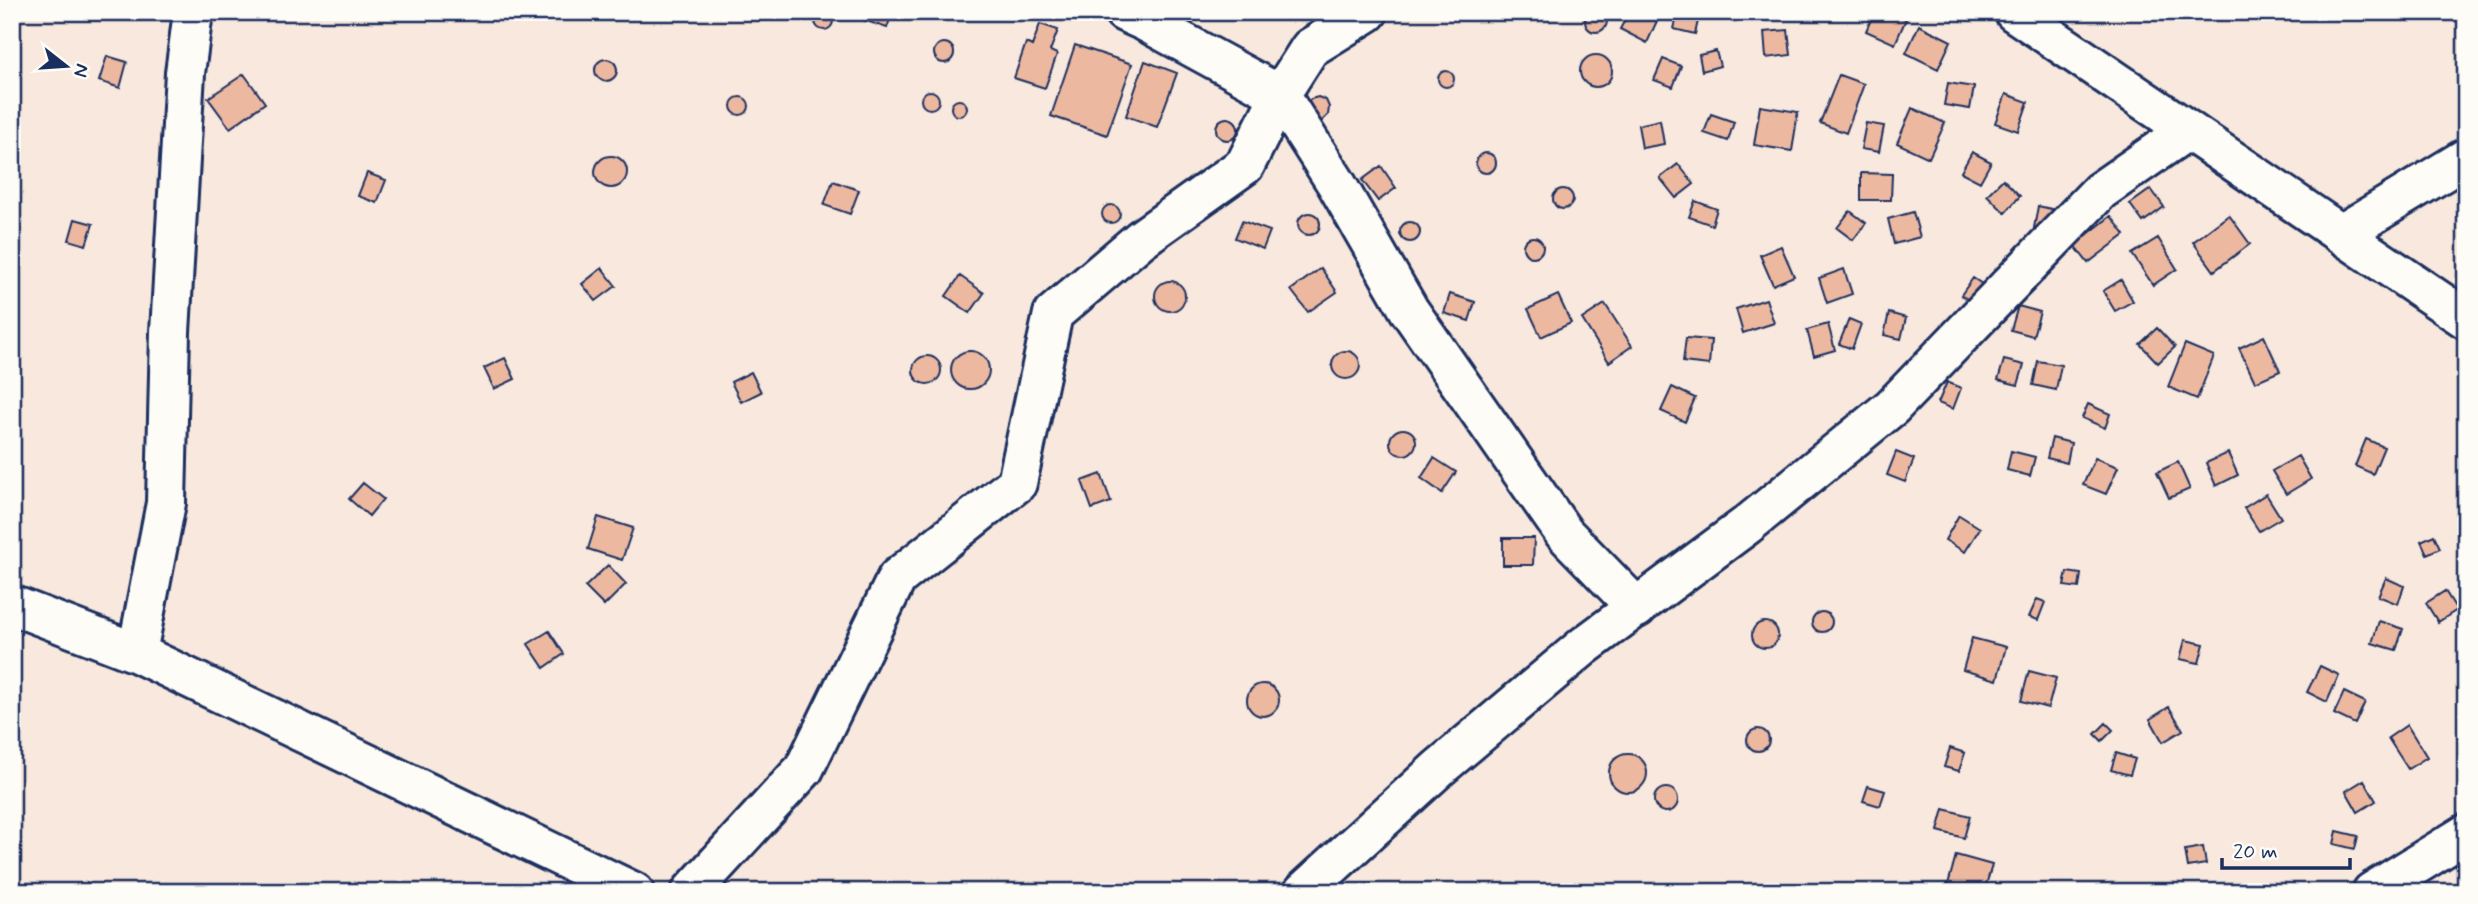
<svg xmlns="http://www.w3.org/2000/svg" width="2478" height="904" font-family="Mynerve,sans-serif">
	<rect width="100%" height="100%" fill="#f8e8dd"/>
	<filter id="ink" filterUnits="userSpaceOnUse"><feTurbulence type="fractalNoise" baseFrequency=".0143" numOctaves="2"/><feDisplacementMap in="SourceGraphic" scale="14" xChannelSelector="R" yChannelSelector="G"/><feConvolveMatrix kernelMatrix="1 2 1 2 8 2 1 2 1" color-interpolation-filters="sRGB"/></filter>
	<g filter="url(#ink)">
		<path fill="#edb8a0" stroke="#1b2f5e" stroke-width="2" d="M1585 21a11 11 0 1 1 22 0a11 11 0 1 1-22 0Z
			M866,12H882L891,16L887,28L863,20Z
			M1629,12H1661L1647,43L1620,29Z
			M1678,12H1700L1695,34L1674,29Z
			M1874,12H1891L1906,19L1895,44L1866,31Z
			M815 21a9 9 0 1 1 18 0a9 9 0 1 1-18 0Z
			M1040,24L1058,30L1050,51L1057,54L1045,88L1014,78L1026,43L1032,46Z
			M1919,25L1951,41L1938,69L1906,53Z
			M1788,30L1791,55L1766,58L1764,32Z
			M934 53a10 10 0 1 1 20 0a10 10 0 1 1-20 0Z
			M1075,45L1132,64L1107,135L1051,116Z
			M1716,51L1720,66L1702,71L1699,55Z
			M1580 71a16 16 0 1 1 32 0a16 16 0 1 1-32 0Z
			M107,56L127,62L120,88L99,81Z
			M595 70a11 11 0 1 1 22 0a11 11 0 1 1-22 0Z
			M1663,59L1681,66L1673,87L1654,80Z
			M1145,61L1177,73L1157,127L1126,116Z
			M1438 79a8 8 0 1 1 16 0a8 8 0 1 1-16 0Z
			M244,74L265,103L230,128L208,98Z
			M1839,75L1864,84L1846,133L1820,123Z
			M1948,83L1974,87L1970,109L1944,105Z
			M921 100a9 9 0 1 1 18 0a9 9 0 1 1-18 0Z
			M2006,94L2028,102L2018,131L1995,123Z
			M1318,97L1326,100L1329,107L1328,115L1322,121L1315,122L1306,104L1311,99Z
			M731 106a9 9 0 1 1 18 0a9 9 0 1 1-18 0Z
			M951 108a8 8 0 1 1 16 0a8 8 0 1 1-16 0Z
			M1760,106L1798,112L1792,151L1754,145Z
			M1912,108L1945,123L1929,158L1897,143Z
			M1711,114L1734,122L1728,141L1704,133Z
			M1216 129a11 11 0 1 1 22 0a11 11 0 1 1-22 0Z
			M1660,120L1664,144L1642,148L1638,125Z
			M1866,123L1884,126L1879,152L1861,149Z
			M1972,152L1991,162L1980,182L1961,172Z
			M1476 163a10 10 0 1 1 20 0a10 10 0 1 1-20 0Z
			M595 172a16 16 0 1 1 32 0a16 16 0 1 1-32 0Z
			M1678,164L1694,184L1676,198L1660,178Z
			M1381,166L1396,188L1378,201L1362,180Z
			M367,173L386,180L377,203L358,196Z
			M1861,173L1892,174L1891,200H1861Z
			M2003,179L2020,196L2005,213L1987,195Z
			M833,181L859,190L850,214L824,205Z
			M2151,189L2164,207L2143,222L2130,204Z
			M1553 199a10 10 0 1 1 20 0a10 10 0 1 1-20 0Z
			M1695,201L1717,209L1712,225L1689,217Z
			M1102 214a9 9 0 1 1 18 0a9 9 0 1 1-18 0Z
			M2038,206L2056,210L2052,232L2034,228Z
			M1850,211L1866,223L1853,240L1837,228Z
			M1913,212L1920,237L1894,244L1888,219Z
			M1298 224a11 11 0 1 1 22 0a11 11 0 1 1-22 0Z
			M2229,215L2250,244L2214,271L2193,242Z
			M2111,216L2125,235L2088,263L2074,245Z
			M75,219L93,224L86,245L69,240Z
			M1242,221L1270,231L1263,249L1235,238Z
			M1400 232a10 10 0 1 1 20 0a10 10 0 1 1-20 0Z
			M1523 247a10 10 0 1 1 20 0a10 10 0 1 1-20 0Z
			M2158,238L2177,269L2153,285L2132,254Z
			M1781,246L1794,276L1773,285L1760,255Z
			M602,268L616,286L596,301L582,284Z
			M1321,268L1337,292L1308,312L1291,290Z
			M1844,269L1852,294L1827,303L1819,278Z
			M960,276L984,293L970,313L946,296Z
			M1973,278L1988,288L1976,305L1961,295Z
			M2121,280L2133,301L2115,311L2103,291Z
			M1155 296a15 15 0 1 1 30 0a15 15 0 1 1-30 0Z
			M1450,294L1475,302L1469,321L1444,313Z
			M1558,295L1571,323L1541,337L1528,309Z
			M1766,299L1774,323L1743,333L1736,309Z
			M1605,304L1632,346L1609,362L1582,319Z
			M2018,306L2040,312L2033,336L2011,330Z
			M1889,313L1906,318L1901,339L1884,335Z
			M1849,319L1861,324L1852,349L1839,344Z
			M1828,324L1835,350L1814,356L1807,330Z
			M2157,328L2175,347L2158,363L2140,344Z
			M2264,336L2280,371L2255,382L2239,348Z
			M1686,338L1711,340L1709,365L1683,362Z
			M2185,344L2214,356L2197,399L2168,387Z
			M951 370a19 19 0 1 1 38 0a19 19 0 1 1-38 0Z
			M1332 365a14 14 0 1 1 28 0a14 14 0 1 1-28 0Z
			M913 370a14 14 0 1 1 28 0a14 14 0 1 1-28 0Z
			M505,358L515,379L494,389L484,368Z
			M2004,360L2024,365L2018,385L1998,380Z
			M2038,361L2061,365L2056,390L2033,385Z
			M751,372L761,392L741,402L731,382Z
			M1947,382L1961,388L1953,409L1938,403Z
			M1672,387L1695,398L1685,422L1661,411Z
			M2088,404L2110,414L2105,428L2082,418Z
			M1390 442a13 13 0 1 1 26 0a13 13 0 1 1-26 0Z
			M2052,438L2071,443L2067,463L2047,458Z
			M2366,439L2384,447L2373,474L2355,466Z
			M2011,451L2035,457L2030,476L2007,470Z
			M1896,452L1914,459L1905,482L1887,475Z
			M2228,453L2238,475L2216,486L2206,463Z
			M2298,456L2311,479L2286,494L2272,471Z
			M1434,458L1456,472L1442,493L1421,478Z
			M2095,458L2118,467L2106,494L2083,485Z
			M2178,462L2190,489L2169,498L2157,472Z
			M1101,474L1111,502L1092,509L1082,481Z
			M363,483L383,499L369,516L349,499Z
			M2266,494L2281,518L2259,531L2244,508Z
			M1959,515L1980,528L1965,552L1945,540Z
			M598,517L633,528L622,560L588,549Z
			M2434,535L2440,548L2427,554L2421,541Z
			M1503,538H1534L1533,565H1503Z
			M608,565L626,584L604,606L585,587Z
			M2067,572L2081,574L2079,588L2064,586Z
			M2386,578L2404,586L2398,604L2378,596Z
			M2445,591L2457,610L2438,622L2426,603Z
			M2037,599L2045,602L2038,620L2029,617Z
			M1812 622a10 10 0 1 1 20 0a10 10 0 1 1-20 0Z
			M2379,621L2403,629L2396,650L2372,643Z
			M1752 635a13 13 0 1 1 26 0a13 13 0 1 1-26 0Z
			M549,631L564,654L544,668L528,644Z
			M1972,638L2006,647L1997,680L1963,670Z
			M2185,640L2204,644L2199,663L2180,659Z
			M2320,666L2339,675L2327,702L2307,692Z
			M2029,671L2056,678L2048,708L2021,701Z
			M1247 700a16 16 0 1 1 32 0a16 16 0 1 1-32 0Z
			M2344,692L2365,702L2355,724L2334,714Z
			M2169,707L2183,730L2163,742L2150,719Z
			M2106,723L2113,730L2102,741L2095,734Z
			M2407,725L2427,757L2408,769L2388,738Z
			M1747 740a11 11 0 1 1 22 0a11 11 0 1 1-22 0Z
			M1950,748L1965,753L1959,771L1944,767Z
			M2116,753L2135,759L2130,775L2111,770Z
			M1609 773a19 19 0 1 1 38 0a19 19 0 1 1-38 0Z
			M2364,780L2376,801L2358,812L2346,791Z
			M1868,786L1885,791L1880,806L1863,801Z
			M1654 800a12 12 0 1 1 24 0a12 12 0 1 1-24 0Z
			M1944,809L1970,816L1964,838L1938,831Z
			M2337,831L2358,836L2355,849L2334,844Z
			M2203,847L2206,864L2188,867L2185,850Z
			M1956,855L1992,865L1984,892H1946Z"/>
		<g fill="none" stroke-linecap="round" stroke-linejoin="round">
			<defs>
				<path id="minor" d="M1124,12L1146,22L1280,95L1336,183L1409,310L1564,533L1637,608
					M2014,12L2466,319
					M2341,234L2466,158
					M12,605L137,653L634,892
					M137,653L166,503L170,332L185,73L193,12
					M691,892L804,769L897,578L1017,483L1053,314L1141,239L1245,165L1280,95L1310,48L1368,12
					M1303,892L1439,768L1584,646L1747,525L1892,407L2100,191L2188,130
					M2372,892L2466,834"/>
			</defs>
			<use href="#minor" stroke="#1b2f5e" stroke-width="44"/>
			<use href="#minor" stroke="#fdfcf7" stroke-width="38"/>
		</g>
	</g>
	<rect width="2478" height="904" fill="none" stroke="#fdfcf7" stroke-width="42"/>
	<rect x="21" y="21" width="2436" height="862" fill="none" stroke="#1b2f5e" stroke-width="2.5" filter="url(#ink)"/>
	<g transform="translate(66 66) rotate(107)" stroke="#fdfcf7" stroke-width="5" paint-order="stroke">
	<path d="M0-5L12 26L0 18L-12 26Z" fill="#1b2f5e"/>
	<text y="-10" font-size="19" font-weight="bold" text-anchor="middle" fill="#1b2f5e">N</text>
	</g>
	<path d="M2222 858v10h128v-10" fill="none" stroke="#1b2f5e" stroke-width="3.5"/>
	<text x="2233" y="858" font-size="21" fill="#1b2f5e" stroke="#fdfcf7" stroke-width="5" paint-order="stroke">20 m</text>
</svg>
